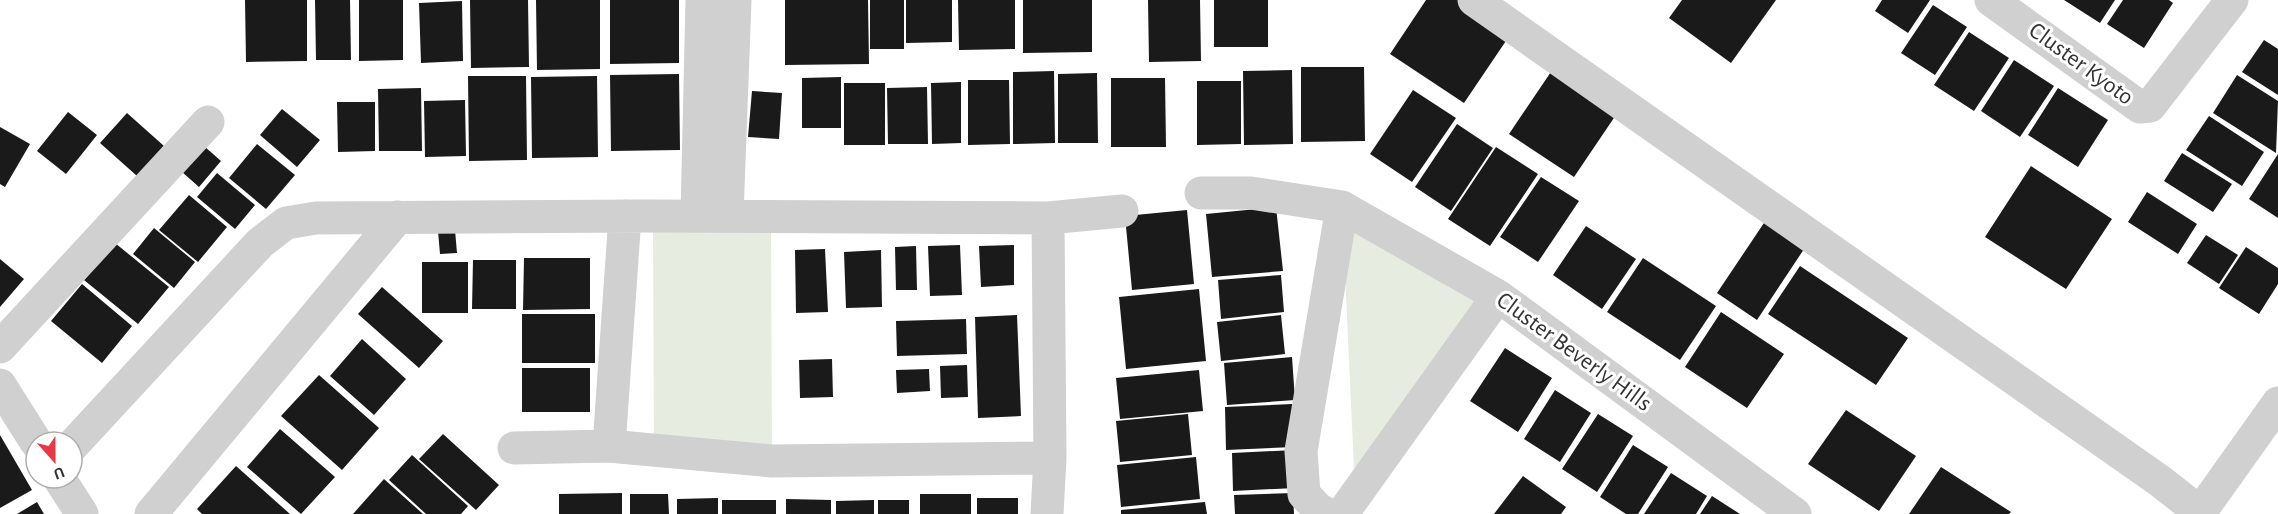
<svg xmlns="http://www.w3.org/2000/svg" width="2278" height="514" font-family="'Alegreya Sans',sans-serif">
	<rect width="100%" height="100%" fill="#fff"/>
	<path fill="#e6ecdf" d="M1342,207L1498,296L1355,491Z
		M771,216L772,461L654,462L653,222Z"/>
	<path fill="#1a1a1a" d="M245,0H307V61L246,62Z
		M315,0H350L351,60H316Z
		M359,0H403V60L359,61Z
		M470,0H528L529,67L471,68Z
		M536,0H600V69L537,70Z
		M610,0H679V63L610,64Z
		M785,0H868L869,64L785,65Z
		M870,0H904V49H870Z
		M906,0H952V42L906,43Z
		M958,0H1015V49L959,50Z
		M1023,0H1092V52L1023,53Z
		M1148,0H1200L1201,61L1149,62Z
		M1214,0H1268V47H1214Z
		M1426,0H1470L1514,29L1464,103L1390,54Z
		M1682,0H1776L1731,63L1669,18Z
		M1882,0H1930L1908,33L1875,11Z
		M2064,0H2115L2100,23Z
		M2123,0H2169L2173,3L2144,48L2107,24Z
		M462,1L463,61L421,63L419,3Z
		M1933,5L1967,27L1935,75L1901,53Z
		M1969,32L2009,58L1974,111L1934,85Z
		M2264,40L2278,49V95L2242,72Z
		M2014,60L2054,86L2020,137L1981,111Z
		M1557,63L1622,106L1574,177L1509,134Z
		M1301,67H1364L1365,141L1301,142Z
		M1292,70L1293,144L1244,145L1243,71Z
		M1054,71L1055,143L1013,144V72Z
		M1097,73L1098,143H1058V74Z
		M679,74L680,150L611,151L610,75Z
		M2237,75L2278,101L2276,153L2213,113Z
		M468,76H526L527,160L469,161Z
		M597,76L598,157L532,158L531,77Z
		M841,77V128H802V78Z
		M1111,78H1165L1166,147H1111Z
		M968,80H1009L1010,144L968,145Z
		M1197,81H1241V144L1197,145Z
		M961,82V143L932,144L931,83Z
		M844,83H885V145H844Z
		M927,87L928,144H888L887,88Z
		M421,88L422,151H379L378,89Z
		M2058,88L2108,120L2078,167L2028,135Z
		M1413,90L1456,118L1412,182L1370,154Z
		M752,91L782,93L779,139L748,137Z
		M465,100L466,156L425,157L424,101Z
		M337,102H375V151L338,152Z
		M282,109L320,140L297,167L260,135Z
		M68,112L97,135L66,174L37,151Z
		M127,113L164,146L137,176L100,143Z
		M2209,116L2264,152L2242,186L2186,150Z
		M1457,124L1493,148L1451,211L1415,187Z
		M0,127L30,144L5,187L0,184Z
		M196,139L221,161L199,187L173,164Z
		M257,144L295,175L266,209L229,178Z
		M1496,147L1538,174L1490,246L1448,219Z
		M2182,153L2232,184L2213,212L2164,181Z
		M2278,154V218L2249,199Z
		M2031,166L2112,219L2066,289L1985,237Z
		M217,173L255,205L235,229L197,197Z
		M1541,177L1579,201L1538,262L1500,237Z
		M2147,192L2197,224L2178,254L2128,222Z
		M189,195L227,227L198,262L159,230Z
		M1276,207L1283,271L1212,277L1206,214Z
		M1187,210L1194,284L1132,290L1125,216Z
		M1770,214L1810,240L1757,320L1717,293Z
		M1586,226L1636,259L1602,309L1553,275Z
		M154,228L195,262L174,288L133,254Z
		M455,230L457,253L440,254L438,231Z
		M2206,235L2238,255L2219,284L2187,263Z
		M115,243L169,287L138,324L84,280Z
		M960,245L962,295L930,296L928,246Z
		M1014,245V285L981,287L979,246Z
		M916,246L917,290H896L895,247Z
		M2246,247L2278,268V284L2259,314L2219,288Z
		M825,249L828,312L796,313L795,250Z
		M881,250L882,307L846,308L844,252Z
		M524,258H590V309L523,310Z
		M1643,258L1716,306L1680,360L1607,312Z
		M0,259L24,279L0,307Z
		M473,260H516V309H472Z
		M422,262H468V313H422Z
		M1800,266L1908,338L1876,385L1768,314Z
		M1281,275L1284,312L1221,319L1218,280Z
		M82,284L132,326L102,363L51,321Z
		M382,287L443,341L419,368L358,314Z
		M1199,289L1206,361L1126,369L1119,297Z
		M1721,312L1784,354L1747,408L1685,367Z
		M522,314H595V363H522Z
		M1017,315L1021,416L978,418L975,317Z
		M1281,315L1285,354L1221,361L1217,322Z
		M966,319L967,354L897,356L896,321Z
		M362,339L406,379L374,415L330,376Z
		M1505,348L1552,378L1518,432L1470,401Z
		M1292,357L1295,400L1227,405L1224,363Z
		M832,359L833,397L800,398L799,360Z
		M967,365L968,397L941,398L940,366Z
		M522,368H590V412H522Z
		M929,369L930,391L897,393L896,370Z
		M1199,370L1203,411L1120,419L1116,378Z
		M319,375L379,428L342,470L281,416Z
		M1555,390L1591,413L1560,462L1524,439Z
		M1292,404L1294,447L1226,450L1225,407Z
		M1846,410L1916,456L1879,511L1808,464Z
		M1188,414L1192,455L1120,462L1116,421Z
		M1598,414L1633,436L1597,492L1562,469Z
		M280,429L335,477L301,514L247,467Z
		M443,434L499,485L476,510L419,459Z
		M0,435L32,490L0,508Z
		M1633,445L1668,467L1638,514H1626L1600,497Z
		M1294,450L1295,488L1233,491L1232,453Z
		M412,455L468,506L461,514H426L389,480Z
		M1196,457L1200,499L1121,507L1117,465Z
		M236,466L290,514H202L197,509Z
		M1941,467L2011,512L2009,514H1909Z
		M1671,473L1707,496L1696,514H1644Z
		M1523,476L1566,507L1561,514H1494Z
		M384,479L423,514H353Z
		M622,493V514H559V494Z
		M1293,493L1294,514H1235L1234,495Z
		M630,494H668L669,514H630Z
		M920,494H971V514H920Z
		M1712,496L1740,514H1700Z
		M718,498V514H677V499Z
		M977,498H1018V514H977Z
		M786,499L831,500V514H786Z
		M722,500H776V514H722Z
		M874,500V514H836V501Z
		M878,500H909V514H878Z
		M37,502L44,514H17Z
		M1205,502L1207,514H1121V510Z"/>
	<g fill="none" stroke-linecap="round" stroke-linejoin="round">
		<path stroke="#d0d0d0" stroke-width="33" d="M1474,0L2160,481L2202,514
			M1991,0L2140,107L2150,106L2232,0
			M1201,193H1251L1342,207L1498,296L1795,514
			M697,216L702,0
			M727,216L735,0
			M0,347L208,122
			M0,385L36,442
			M72,446L260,243L286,223L316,218L642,216L1048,218L1122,211
			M609,446L625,216
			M514,448L609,446L772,461L1050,458
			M59,478L82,514
			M151,514L398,217
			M1047,514L1050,458L1048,218
			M1327,514L1318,509L1304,494L1301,451L1342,207
			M1342,514L1498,296
			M2199,514L2278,403"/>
	</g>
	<g text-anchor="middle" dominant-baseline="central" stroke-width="6" stroke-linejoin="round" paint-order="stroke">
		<g font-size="24" fill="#333" stroke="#fff">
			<text transform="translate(2081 64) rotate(36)">Cluster Kyoto</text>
			<text transform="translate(1574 352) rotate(36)">Cluster Beverly Hills</text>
		</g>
	</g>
	<g transform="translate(54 460) rotate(159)"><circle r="28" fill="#ffffff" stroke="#adadad" stroke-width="1.5"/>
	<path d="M0-4.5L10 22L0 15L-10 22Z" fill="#e63946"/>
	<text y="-9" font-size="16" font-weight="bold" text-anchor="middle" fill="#333333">U</text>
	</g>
</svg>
